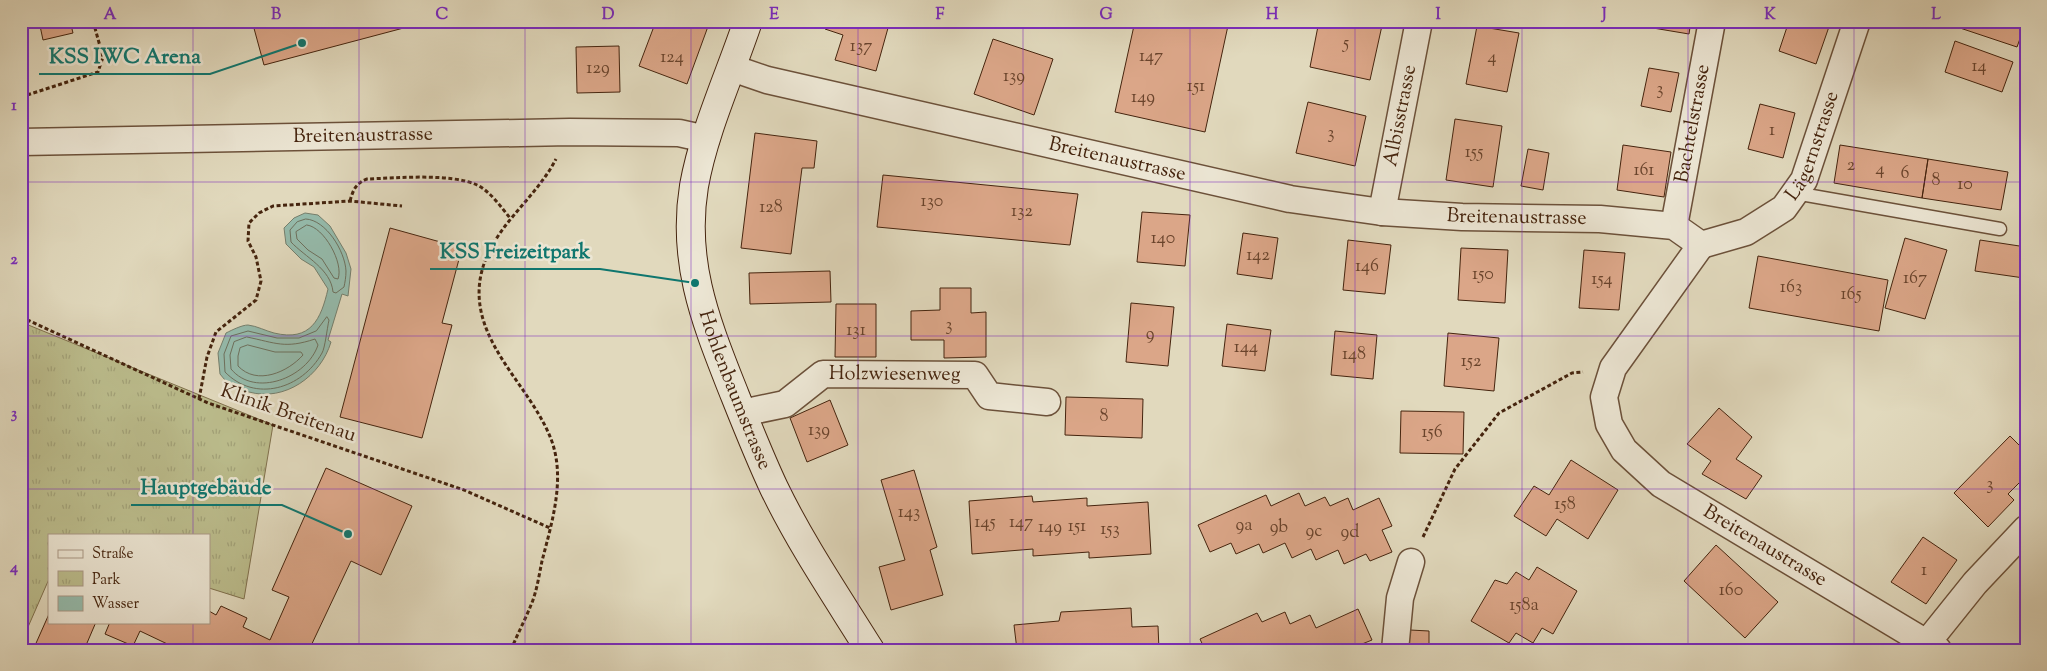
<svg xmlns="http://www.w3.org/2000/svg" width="2047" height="671" font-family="'Sorts Mill Goudy',serif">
	<defs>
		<pattern id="park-tufts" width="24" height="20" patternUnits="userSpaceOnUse" patternTransform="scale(1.25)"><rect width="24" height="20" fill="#bbbc8c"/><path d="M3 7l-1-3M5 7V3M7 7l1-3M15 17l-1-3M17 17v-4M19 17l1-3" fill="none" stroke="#a2a178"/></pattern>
	</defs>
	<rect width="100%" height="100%" fill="#e1d9bd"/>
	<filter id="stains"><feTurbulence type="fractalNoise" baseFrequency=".004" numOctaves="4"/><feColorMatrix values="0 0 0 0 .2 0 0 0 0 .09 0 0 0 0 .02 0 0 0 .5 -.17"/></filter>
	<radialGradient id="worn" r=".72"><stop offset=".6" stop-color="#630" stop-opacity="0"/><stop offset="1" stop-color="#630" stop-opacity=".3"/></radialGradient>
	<path fill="url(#park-tufts)" stroke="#80704d" d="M21,322L273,425L244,599L209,588V535H49V579L21,643Z"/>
	<path fill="#95bbac" stroke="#757f6d" d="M305,213L318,215L330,226L346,253L351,269L348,296L342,294L328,340L331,342C321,376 285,402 249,392C245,391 238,390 234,388C229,385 224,379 220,374L218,353L226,333C232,330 242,325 248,325C257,326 266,331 274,333C311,342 321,319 328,289L314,267L301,259L286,244L284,228L294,218Z"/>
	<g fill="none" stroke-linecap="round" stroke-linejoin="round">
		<path stroke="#6d705d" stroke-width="1" d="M306,219C326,220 345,251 346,271C346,277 345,282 344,287L336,293L333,292C331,269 305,257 291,242L290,230L297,222Z
			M307,225C324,227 344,263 338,279L334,278L322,259L308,250L297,239L296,232Z
			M327,317L329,320C327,329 325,348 322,353C302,389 255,403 225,372L224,354L231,336L248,331L277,338H299L316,331Z
			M247,337C276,343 285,349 315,339L318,345C307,378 255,398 231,369L230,355L234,342Z
			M248,345L275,352H301L303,355C288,372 257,386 238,366V356L240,348Z"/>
	</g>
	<path fill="#dba688" stroke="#45240e" d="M39,21H70L73,33L43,40Z
		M252,21H430L264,65Z
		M656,21H710L687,84L639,66Z
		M827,21H863L888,28L876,71L835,60L843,35L825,29Z
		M1135,21H1229L1205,132L1115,112Z
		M1319,21H1383L1370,80L1310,67Z
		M1642,21H1691L1689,34L1641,26Z
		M1789,21H1831L1816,64L1779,51Z
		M1962,21H2024L2026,22L2017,47L1960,28Z
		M1477,26L1519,33L1507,92L1466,84Z
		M993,39L1053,59L1034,115L974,94Z
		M1955,41L2013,62L2002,92L1945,72Z
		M619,46L620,92L577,93L576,47Z
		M1649,68L1679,73L1671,112L1641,106Z
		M1308,102L1366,116L1355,166L1296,153Z
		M1760,104L1795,113L1783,158L1748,149Z
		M1455,119L1502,126L1493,187L1446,180Z
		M755,133L817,141L814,168H802L791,254L741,248Z
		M1623,145L1671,152L1664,197L1617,190Z
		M1840,145L1928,159L1922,198L1834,183Z
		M1528,149L1549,153L1543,190L1521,186Z
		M1928,159L2008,172L2001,210L1922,198Z
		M883,175L1078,194L1070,245L877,227Z
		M1142,212L1190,215L1185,266L1137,262Z
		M390,228L462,248L442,323L452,325L422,438L340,417Z
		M1243,233L1278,238L1272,279L1237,274Z
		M1905,238L1947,250L1925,319L1885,308Z
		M1348,240L1391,245L1385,294L1343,290Z
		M1980,240L2026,247L2024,278L1975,271Z
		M1461,248L1508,250L1505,303L1458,300Z
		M1584,250L1625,253L1619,310L1579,308Z
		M1758,256L1888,280L1879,331L1749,308Z
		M830,271L831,302L750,304L749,273Z
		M940,288H971V313L986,312V357L944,358V340H911V311L940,310Z
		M1131,303L1174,307L1168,366L1126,362Z
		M836,304H876V357H835Z
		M1227,324L1271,330L1265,371L1222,366Z
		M1335,331L1377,335L1373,379L1331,375Z
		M1448,333L1499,338L1494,391L1444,386Z
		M1066,397L1143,399L1142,438L1065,435Z
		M830,400L848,445L807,462L790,418Z
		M1719,408L1752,437L1736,459L1762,476L1746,499L1702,474L1711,461L1687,444Z
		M1401,411L1464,412L1463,454L1400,453Z
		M2010,436L2026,452V476L2008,494L2014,500L1988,527L1954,493Z
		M1571,460L1618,490L1588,539L1557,519L1546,536L1514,516L1534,486L1549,495Z
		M326,468L412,506L381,575L351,561L309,650H180L140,631L133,646L105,634L110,622H209V611L216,615L221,606L247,618L243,627L270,640L289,597L272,590Z
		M914,470L937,547L930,550L943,595L891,610L879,567L905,560L881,480Z
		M1299,493L1305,506L1325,497L1330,506L1348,498L1353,510L1379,498L1392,526L1382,530L1392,552L1370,561L1366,554L1344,564L1338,550L1316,560L1311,549L1292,558L1285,543L1263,553L1259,544L1236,554L1231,543L1210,552L1198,525L1266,495L1271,506Z
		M1032,496L1033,502L1087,498V506L1148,502L1151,554L1089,558V552L1033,556V549L972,554L969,501Z
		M1923,537L1957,560L1926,604L1891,582Z
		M1716,545L1778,602L1745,638L1684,581Z
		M1537,567L1577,591L1553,634L1542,628L1533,643L1516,633L1509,643L1471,621L1495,580L1507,584L1516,572L1529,580Z
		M1131,608L1132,627L1158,626L1159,650H1017L1014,625L1059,621L1061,612Z
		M1358,609L1372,640L1362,644L1365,650H1205L1200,639L1257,613L1262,622L1285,612L1290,624L1310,615L1316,628Z
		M49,614V622H96L84,650H33Z
		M1410,630L1429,631V645L1446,646V650H1409Z"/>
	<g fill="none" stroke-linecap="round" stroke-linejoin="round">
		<defs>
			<path id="lane" d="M1795,193L2000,229"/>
			<g id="street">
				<path id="s1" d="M732,68L767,80L1290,199L1382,212L1462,217L1600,219L1674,226L1701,245L1613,368L1604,397L1609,424L1624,450L1661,484L1938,650"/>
				<path id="s2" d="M21,142L570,132L679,133L706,139"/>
				<path id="s3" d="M1382,212L1419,21"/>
				<path id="s4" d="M1674,226L1712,21"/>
				<path id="s5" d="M1701,245L1746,232L1784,208L1804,180L1857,21"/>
				<path id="s6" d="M742,413L785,404L823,374L975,375L989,396L1047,402"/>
				<path d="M1926,644L1975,583L2026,529"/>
				<path d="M1395,650L1400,598L1411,562"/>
			</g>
			<g id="secondary">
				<path id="s7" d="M748,21C730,75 704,130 694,186C682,259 704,317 730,383C744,418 758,454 774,488C801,544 837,597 870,650"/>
			</g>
		</defs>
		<use href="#lane" stroke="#6c513a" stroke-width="15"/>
		<use href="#street" stroke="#6c513a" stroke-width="29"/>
		<use href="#secondary" stroke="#45240e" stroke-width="30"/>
		<path stroke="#45240e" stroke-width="3" stroke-dasharray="4 2.5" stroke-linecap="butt" d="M21,97L98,72L103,57L93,21
			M350,201C353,190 356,183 367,179C396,178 451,173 477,185C490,191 501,207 510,218
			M21,317L208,403L464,490L550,528
			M199,399L207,357L216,332L256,300L261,281L256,257L248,241L249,223L259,213L273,206L350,201L402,206
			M1423,537L1455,469L1499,413L1572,373L1583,372
			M511,650C517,635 525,620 531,605C537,591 539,575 542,561C552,522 566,478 551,439C530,385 471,342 480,280C488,229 534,202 556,159"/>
		<use href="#lane" stroke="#ece6d4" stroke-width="12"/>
		<use href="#street" stroke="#ece6d4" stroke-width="26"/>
		<use href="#secondary" stroke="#ece6d4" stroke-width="28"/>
	</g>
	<path fill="none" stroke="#7b2cbf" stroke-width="1" stroke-opacity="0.55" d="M193,21V535M359,21V650M525,21V650M691,21V650M858,21V650M1023,21V650M1190,21V650M1355,21V650M1522,21V650M1688,21V650M1854,21V650M21,182H2026M21,336H2026M21,489H2026M193,622V650"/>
	<g text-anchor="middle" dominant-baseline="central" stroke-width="5" stroke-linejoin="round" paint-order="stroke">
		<g font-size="18" fill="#6a442c">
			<text x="1346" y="44">5</text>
			<text x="861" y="47">137</text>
			<text x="1151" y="57">147</text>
			<text x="672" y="58">124</text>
			<text x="1492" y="58">4</text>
			<text x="1979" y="67">14</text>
			<text x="598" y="69">129</text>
			<text x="1014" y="77">139</text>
			<text x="1196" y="87">151</text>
			<text x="1660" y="90">3</text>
			<text x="1143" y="98">149</text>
			<text x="1772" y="131">1</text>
			<text x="1331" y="134">3</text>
			<text x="1474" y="153">155</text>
			<text x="1851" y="166">2</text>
			<text x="1880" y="170">4</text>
			<text x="1644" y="171">161</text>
			<text x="1905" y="174">6</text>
			<text x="1936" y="181">8</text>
			<text x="1965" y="185">10</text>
			<text x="932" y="202">130</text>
			<text x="771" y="208">128</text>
			<text x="1022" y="212">132</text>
			<text x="1163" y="239">140</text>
			<text x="1258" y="256">142</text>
			<text x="1367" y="267">146</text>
			<text x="1483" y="275">150</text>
			<text x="1915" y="279">167</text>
			<text x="1602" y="280">154</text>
			<text x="1791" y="288">163</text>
			<text x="1851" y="295">165</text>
			<text x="949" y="326">3</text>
			<text x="856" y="331">131</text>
			<text x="1150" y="335">9</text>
			<text x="1246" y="348">144</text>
			<text x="1354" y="355">148</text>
			<text x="1471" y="362">152</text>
			<text x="1104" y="417">8</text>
			<text x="819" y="431">139</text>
			<text x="1432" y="433">156</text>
			<text x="1990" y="485">3</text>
			<text x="1565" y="505">158</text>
			<text x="909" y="513">143</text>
			<text x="985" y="523">145</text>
			<text x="1021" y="523">147</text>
			<text x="1244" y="526">9a</text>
			<text x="1077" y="527">151</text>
			<text x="1050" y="528">149</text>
			<text x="1279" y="528">9b</text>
			<text x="1110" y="530">153</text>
			<text x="1314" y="532">9c</text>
			<text x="1350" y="533">9d</text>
			<text x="1924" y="571">1</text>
			<text x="1731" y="591">160</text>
			<text x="1524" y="606">158a</text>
		</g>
		<g font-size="20" fill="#45240e" stroke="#ece6d4">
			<text stroke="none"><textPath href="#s3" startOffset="98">Albisstrasse</textPath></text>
			<text stroke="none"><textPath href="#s4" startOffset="104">Bachtelstrasse</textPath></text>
			<text stroke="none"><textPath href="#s2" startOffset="342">Breitenaustrasse</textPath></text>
			<text stroke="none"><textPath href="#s5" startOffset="161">Lägernstrasse</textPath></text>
			<text stroke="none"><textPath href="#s1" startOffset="396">Breitenaustrasse</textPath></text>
			<text stroke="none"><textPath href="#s1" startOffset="801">Breitenaustrasse</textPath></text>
			<text stroke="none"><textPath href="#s6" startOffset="164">Holzwiesenweg</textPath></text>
			<text stroke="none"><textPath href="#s7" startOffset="385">Hohlenbaumstrasse</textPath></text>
			<text transform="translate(288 414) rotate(19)">Klinik Breitenau</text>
			<text stroke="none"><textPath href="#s1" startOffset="1402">Breitenaustrasse</textPath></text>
		</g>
	</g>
	<path fill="none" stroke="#0f766e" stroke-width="2" d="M302 43L210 74H39M695 283L600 269H430M348 534L282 505H131"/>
	<g fill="#0f766e" stroke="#ece6d4" stroke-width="2">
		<circle cx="302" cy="43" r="5"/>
		<circle cx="695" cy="283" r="5"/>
		<circle cx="348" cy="534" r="5"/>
	</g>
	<g font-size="21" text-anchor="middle" font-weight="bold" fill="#0f766e" stroke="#ece6d4" stroke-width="5" stroke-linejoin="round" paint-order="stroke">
		<text x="125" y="63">KSS IWC Arena</text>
		<text x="515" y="258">KSS Freizeitpark</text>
		<text x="206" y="494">Hauptgebäude</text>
	</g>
	<rect width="2047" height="671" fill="none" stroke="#e1d9bd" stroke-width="55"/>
	<rect x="48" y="534" width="162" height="90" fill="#ece6d4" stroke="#a99885"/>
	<rect x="58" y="550" width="25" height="8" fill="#ece6d4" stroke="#a99885"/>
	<text x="92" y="558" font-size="15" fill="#45240e">Straße</text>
	<rect x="58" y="571" width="25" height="15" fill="url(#park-tufts)" stroke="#a99885"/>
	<text x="92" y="584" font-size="15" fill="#45240e">Park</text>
	<rect x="58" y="596" width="25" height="15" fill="#95bbac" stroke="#a99885"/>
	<text x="92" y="608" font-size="15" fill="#45240e">Wasser</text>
	<rect x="28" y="28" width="1992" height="616" fill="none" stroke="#7b2cbf" stroke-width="2"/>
	<g font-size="16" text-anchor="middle" font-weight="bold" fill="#7b2cbf">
		<text x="110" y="19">A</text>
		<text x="276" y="19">B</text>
		<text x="442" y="19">C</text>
		<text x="608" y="19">D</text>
		<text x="774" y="19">E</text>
		<text x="940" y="19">F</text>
		<text x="1106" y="19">G</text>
		<text x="1272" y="19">H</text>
		<text x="1438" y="19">I</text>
		<text x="1604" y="19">J</text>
		<text x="1770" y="19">K</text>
		<text x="1936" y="19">L</text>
		<text x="14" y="110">1</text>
		<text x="14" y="264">2</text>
		<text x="14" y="418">3</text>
		<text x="14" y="572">4</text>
	</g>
	<rect width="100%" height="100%" filter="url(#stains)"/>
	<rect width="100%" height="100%" fill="url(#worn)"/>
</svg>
